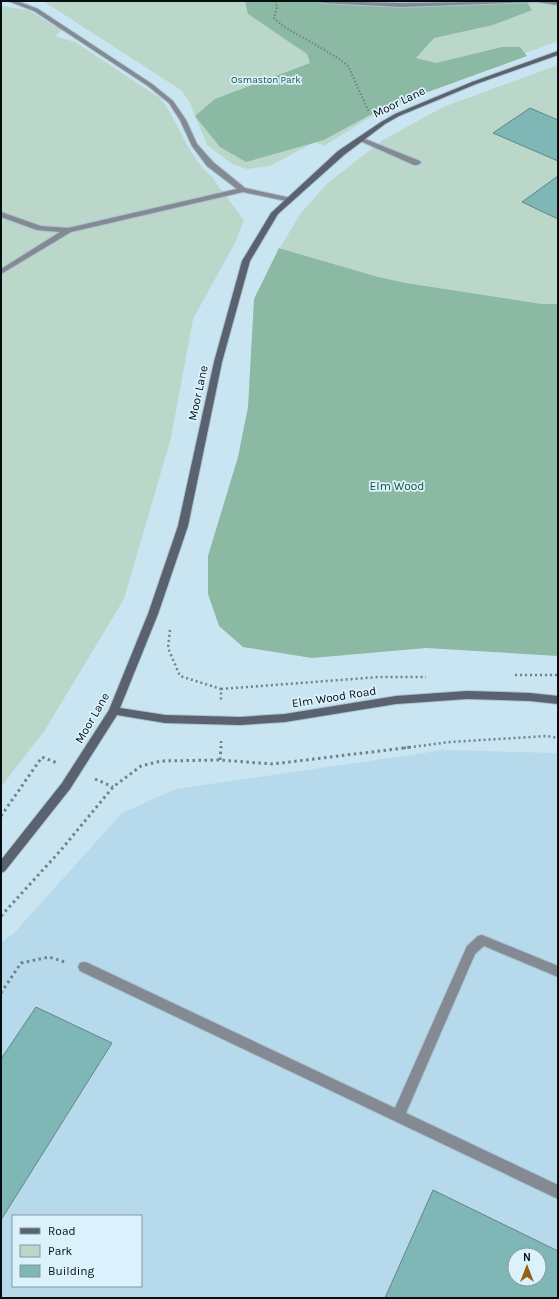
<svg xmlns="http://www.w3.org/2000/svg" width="559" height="1299" font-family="Karla,sans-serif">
	<rect width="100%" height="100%" fill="#cae5f2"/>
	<path fill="#b6daeb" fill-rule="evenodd" d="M444,750L558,753V1298H1V943L14,933L122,813L176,789ZM13,1216H141V1286H13ZM515,1255H539V1279H515Z"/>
	<path fill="#bbd7ca" d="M43,1H558V41L441,84L367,119L324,146L315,142L270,166L247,169L232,164L207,145L189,101L181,90Z
		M1,6L28,10L62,30L55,36L75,42L160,98C180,123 188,159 214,178L216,183L244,220L235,243L193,319L171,438L124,599L45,730L1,787Z
		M558,65V304H542L406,283L377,277L280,248L300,214L328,183L383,140L443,107Z"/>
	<path fill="#8bb9a4" d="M245,1H526L532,10L493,25L434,38L416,58L436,63L502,47H520L527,56L381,109L324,140L246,162L220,147L195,116L215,99L310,63L307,54L248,14Z
		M279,248L378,277L406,283L542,304H558V656L426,648L312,658L243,647L219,626L208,594V556L238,457L248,407L254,299Z"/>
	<path fill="#7fb7b7" stroke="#668484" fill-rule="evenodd" d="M530,108L558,120V161L493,133Z
		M558,176V219L522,202Z
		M36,1007L112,1043L1,1220V1059Z
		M433,1190L558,1251V1298H385ZM515,1255H539V1279H515Z"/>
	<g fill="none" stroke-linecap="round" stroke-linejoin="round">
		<defs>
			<path id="lane" d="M8,1H17L38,9L152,84L173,101L186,120L197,144L213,162L245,188L291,198V202L243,192L71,232L1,274V269L60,232L37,230L1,217V212L41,226L68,228L237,189L207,166L192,146L180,120L169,103L148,86L34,11Z
				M320,1L402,3L557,1H558V5L536,2L402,7L323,3Z
				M360,137L420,161L421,163L417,165H414L358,140V138Z
				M482,935L558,966V977L484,946L475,954L406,1113L558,1185V1199L80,971L78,967L80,963L84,962L88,963L395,1108L467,946L478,936Z"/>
			<path id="secondary" d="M558,51V55L476,84L399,116L385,124L344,155L278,214L250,261L222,362L188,526L158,614L120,708L165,715L240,717L285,714L396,696L467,691L530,693L558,696V704L530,701L467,699L396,704L285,722L240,725L165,723L117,715L70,789L5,871L1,873V860L62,783L109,710L148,614L178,526L214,362L242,261L271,213L338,151L381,122L395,114L472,82Z"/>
		</defs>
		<use href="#lane" stroke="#aac3ce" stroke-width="2"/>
		<use href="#secondary" stroke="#aac3ce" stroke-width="2"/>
		<path stroke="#6f828b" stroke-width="2" stroke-dasharray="1.5 2" stroke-linecap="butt" d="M275,1L277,6L274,18L283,26L338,58L348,66L369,112"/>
		<path stroke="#6f828b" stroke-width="2.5" stroke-dasharray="2 3" stroke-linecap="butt" d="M170,630L168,648L180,676L221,689V701
			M515,675H558
			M221,689L379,677H426
			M221,748V740
			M404,748L450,742L547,736L558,738"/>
		<path stroke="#6f828b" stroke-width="3" stroke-dasharray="2.5 3.5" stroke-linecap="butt" d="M220,760L221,747
			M95,779L113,787
			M1,816L42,757L57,763
			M1,916L61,850L113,787L141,766L161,761L220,760L273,764L412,747
			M1,993L21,963L49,957L65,962"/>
		<use href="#lane" fill="#848a93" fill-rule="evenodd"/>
		<use href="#secondary" fill="#59626e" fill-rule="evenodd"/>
	</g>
	<g text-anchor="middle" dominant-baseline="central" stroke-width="3.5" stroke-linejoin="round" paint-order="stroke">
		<g font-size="10" fill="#17513c" stroke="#dbf2fc">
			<text x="266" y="80">Osmaston Park</text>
		</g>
		<g font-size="12" fill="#050e12" stroke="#dbf2fc">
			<text transform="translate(399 102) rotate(-26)">Moor Lane</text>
			<text transform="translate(198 393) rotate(-78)">Moor Lane</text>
			<text transform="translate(334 697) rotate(-9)">Elm Wood Road</text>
			<text transform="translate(92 718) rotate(-60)">Moor Lane</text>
		</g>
		<g font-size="12" fill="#17513c" stroke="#dbf2fc">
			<text x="397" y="486">Elm Wood</text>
		</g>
	</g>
	<rect width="559" height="1299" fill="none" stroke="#050e12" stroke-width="4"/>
	<rect x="12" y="1215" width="130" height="72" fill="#dbf2fc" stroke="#85979e"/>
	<rect x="20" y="1228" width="20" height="6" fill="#59626e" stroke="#85979e"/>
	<text x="48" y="1235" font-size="12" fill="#050e12">Road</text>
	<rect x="20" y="1245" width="20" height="12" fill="#bbd7ca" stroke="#85979e"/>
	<text x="48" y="1255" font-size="12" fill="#050e12">Park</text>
	<rect x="20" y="1265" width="20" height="12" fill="#7fb7b7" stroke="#85979e"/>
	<text x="48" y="1275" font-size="12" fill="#050e12">Building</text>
	<g transform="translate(527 1267)"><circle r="19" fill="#dbf2fc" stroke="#85979e"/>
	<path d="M0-3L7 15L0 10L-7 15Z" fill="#946214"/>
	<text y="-6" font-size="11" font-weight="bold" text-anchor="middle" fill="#050e12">N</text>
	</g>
</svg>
